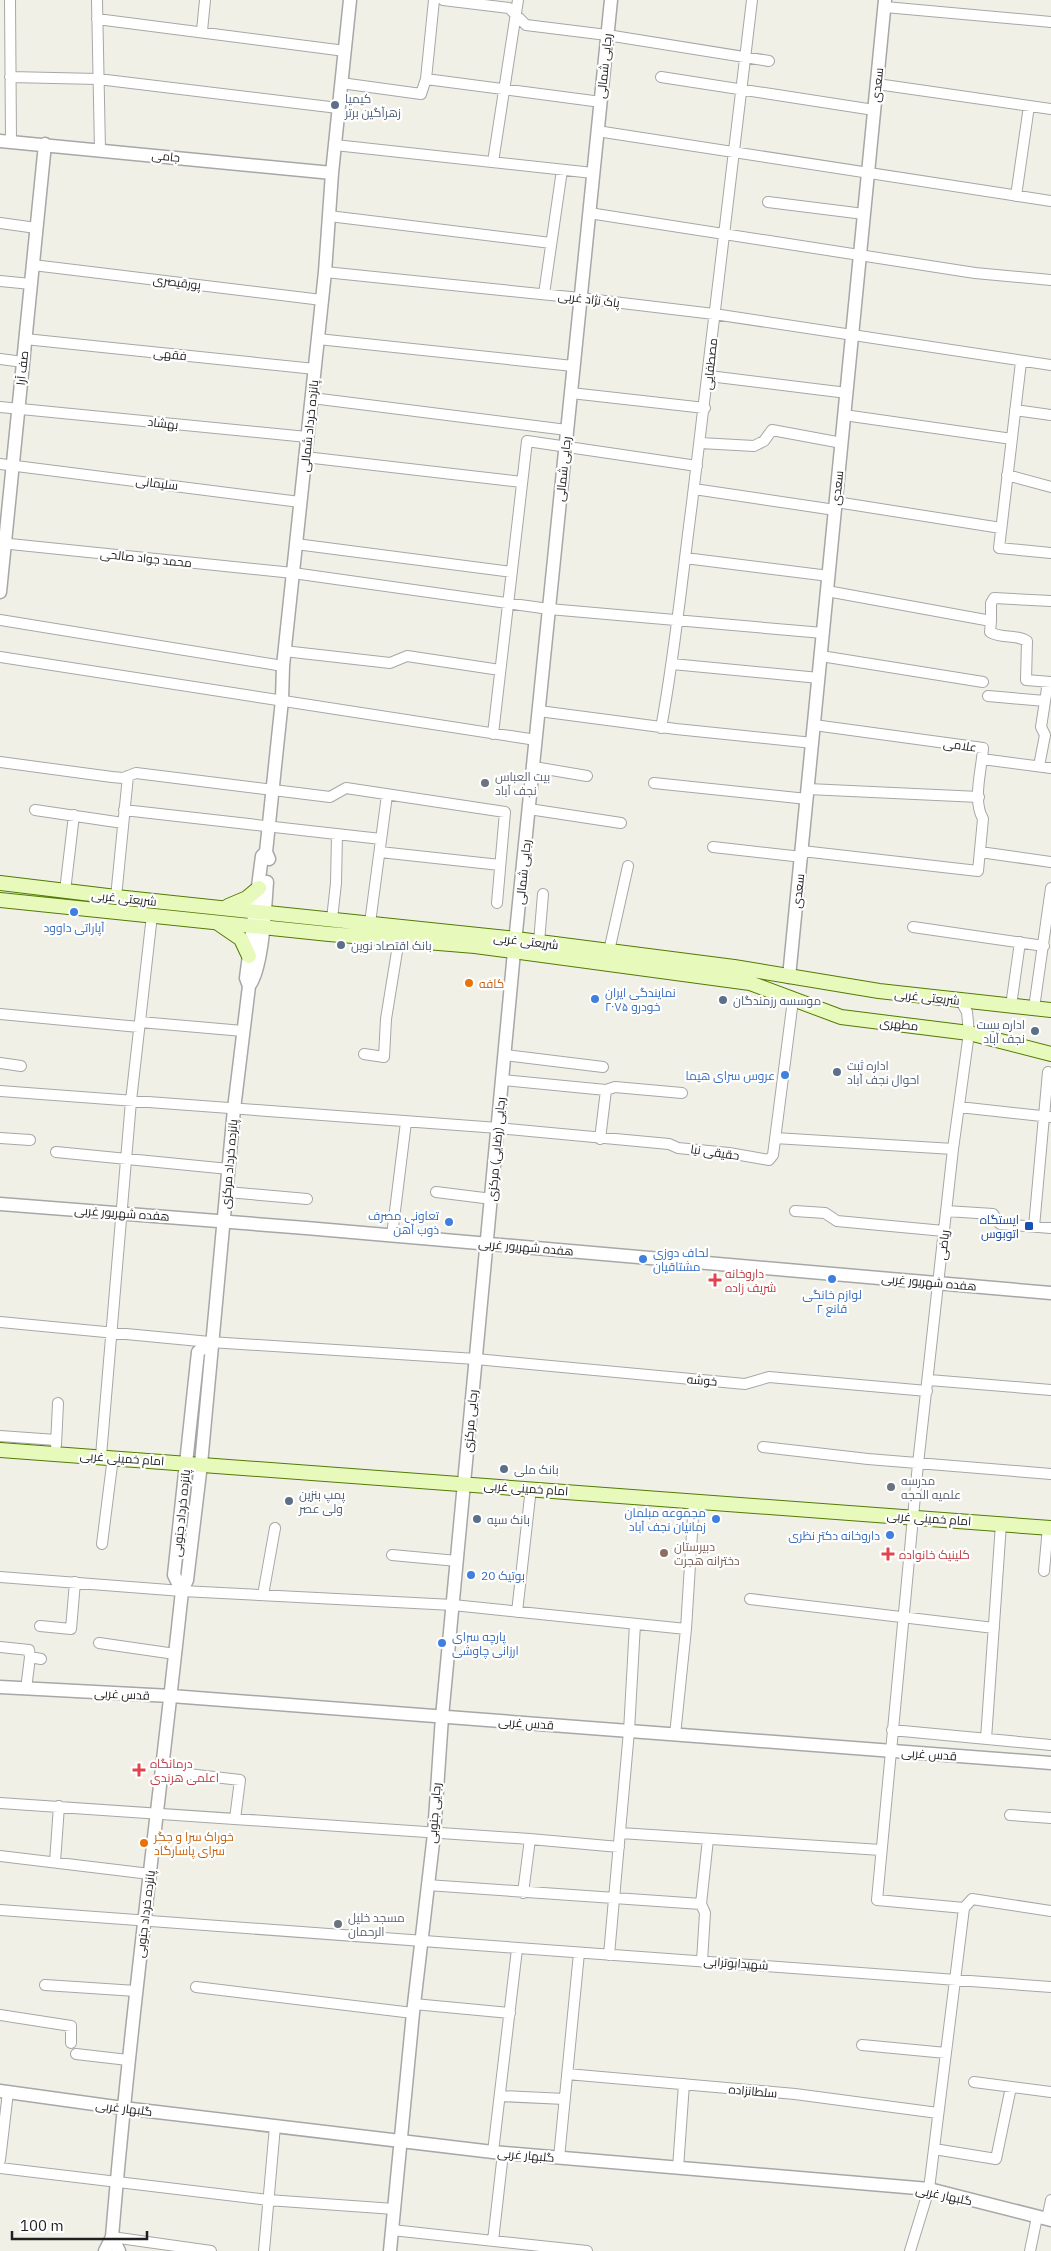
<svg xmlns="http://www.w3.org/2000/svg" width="1051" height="2251" font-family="'IBM Plex Sans',Cairo,sans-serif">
	<rect width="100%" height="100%" fill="#f1f0e7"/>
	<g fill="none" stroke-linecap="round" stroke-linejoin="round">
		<defs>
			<path id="minor" d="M10,0L11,142
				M97,0L100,150
				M443,0L509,8L526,25L607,35L769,61
				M885,7L1051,22
				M97,19L345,51
				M202,31L205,0
				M10,77L98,79L338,108
				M661,77L874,110
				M426,79L601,102
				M341,83L421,94L426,79L434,0
				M877,84L1051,109
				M597,131L1051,201
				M335,145L593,173
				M493,162L518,0
				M1016,196L1029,106
				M768,202L864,214
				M589,213L975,273L1051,280
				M329,216L551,243
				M0,223L36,228
				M33,265L322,300
				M325,272L580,298L714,314L1051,365
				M0,281L31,284
				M544,294L562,170
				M25,339L315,369
				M318,339L573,366
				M0,359L23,362
				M1021,362L999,548L1051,553
				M709,376L847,393
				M571,393L705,408
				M312,398L567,430
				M0,407L307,437
				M1015,410L1051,415
				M844,415L1012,439
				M700,443L754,446L764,441L772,430L842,443
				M305,457L522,482
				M0,464L300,502
				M1007,475L1051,487
				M694,489L835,510
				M836,502L1001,528
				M0,543L293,573L549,609L823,633
				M296,544L512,572
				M685,558L829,576
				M827,591L991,621V603L994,598L1051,601
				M0,620L283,666
				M991,621L990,632C1001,639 1016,634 1027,641L1026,680L1051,682
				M284,651L390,663L407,656L500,670
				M821,656L983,682
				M0,657L536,740
				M672,664L819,678
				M988,696L1045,701
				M539,711L676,729L813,743
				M661,728C675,653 682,578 692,503C713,335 731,168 752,0
				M493,734L527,441L697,466
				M982,759L1051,768
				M0,762L112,777L123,778L136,773L330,797L346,788L505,812L497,903
				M1039,766L1045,735L1041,727L1048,682
				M534,767L587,776
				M654,783L807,799
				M808,789L979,797
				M529,809L621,823
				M35,810L123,823
				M124,810L381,839
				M713,847L802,857
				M802,851L978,871L983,819C972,800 982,769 983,748L814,725
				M380,852L500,865
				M980,852L1051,862
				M65,891L74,815
				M116,897L128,776
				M332,919L336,883L337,834
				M370,923L387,795
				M913,927L1044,946
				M539,942L543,894
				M609,951L628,866
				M955,1000L962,1003L967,1012L969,1033L953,1149L918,1464L877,1900L964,1908
				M1011,1006L1020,942
				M1034,1008L1051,888
				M0,1014L139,1027
				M140,1022L243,1031
				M364,1054L384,1057L386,1019L399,939
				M505,1055L603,1067
				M0,1063L21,1066
				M503,1080L606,1090L615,1087L682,1093
				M0,1091L498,1128L669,1144L678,1148L729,1153L769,1160L773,1155L793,1000
				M959,1107L1051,1117
				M0,1138L30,1140
				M775,1138L953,1149
				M600,1139L606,1090
				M56,1152L229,1169
				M227,1192L307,1199
				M436,1192L492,1199
				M795,1211L825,1213L837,1221L944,1231
				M946,1211L993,1214L1000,1224L1051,1228
				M1034,1227L1048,1072
				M392,1235L406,1122
				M0,1322L210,1342L476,1359L745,1384L769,1377L927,1391
				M929,1380L1051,1390
				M0,1436L56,1440
				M56,1445L58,1403
				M763,1447L868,1459L1051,1474
				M101,1456L131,1101L152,915
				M102,1544L113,1457
				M392,1555L457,1561
				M1044,1571L1048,1527
				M0,1577L182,1591L453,1605L686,1629
				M263,1595L275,1528
				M750,1599L994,1628
				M517,1612L531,1488
				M40,1626L71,1629L75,1582
				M99,1643L175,1654
				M0,1647L29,1650L30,1657L41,1659
				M26,1689L30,1657
				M892,1730L1051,1745
				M675,1735L686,1629L694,1501
				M986,1739L1001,1524
				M162,1771L240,1780L235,1819
				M0,1803L530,1839L619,1847
				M1010,1815L1051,1818
				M620,1833L881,1850
				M0,1856L150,1874
				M55,1862L59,1806
				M427,1885L701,1904
				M523,1893L530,1839
				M964,1908L972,1899L1051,1911
				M0,1910L1051,1987
				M609,1955L629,1731L635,1624
				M702,1961L705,1913L701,1904L708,1839
				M45,1985L136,1991
				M196,1987L413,2013
				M414,2004L510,2013
				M0,2015L71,2026V2043
				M862,2045L946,2053
				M76,2054L128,2060
				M567,2074L795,2094L938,2113
				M974,2082L1051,2092
				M500,2096L565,2099
				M934,2149L996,2159L1011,2087
				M493,2152L517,1949
				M559,2158L579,1953
				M0,2160L8,2092
				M0,2168L268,2200L394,2209
				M678,2168L684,2084
				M1047,2219L1051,2200
				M392,2230L587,2251
				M112,2237L211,2251
				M493,2241L503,2153
				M264,2251L275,2126
				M910,2251L929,2189L964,1908
				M1030,2251L1037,2217"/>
			<path id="tertiary" d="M0,141L332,173
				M0,592L45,144
				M269,859L266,852L282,700L283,666L325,272L332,173L350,0
				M789,977L885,0
				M249,986C263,968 265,906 267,882
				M0,1204L306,1228L1051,1293
				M182,1591L174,1575L198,1352L210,1342
				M0,1687L171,1696L1051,1763
				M0,2091L123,2108L493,2152L929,2189L1051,2220
				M112,2237L119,2251
				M105,2251L112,2237C130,2021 159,1806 182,1591L187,1580L201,1464L234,1109L249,986L246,978L262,856L266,852
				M390,2251L413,2013L434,1834L442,1717L514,952L611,0"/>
			<path id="secondary" d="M0,883L116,897L516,939L734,967L879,991L1051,1010
				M0,900L329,934L475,946L750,983L841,1017L969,1033L1051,1054
				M228,906L247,898L259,888
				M219,924L241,939L249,956
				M0,1450L1051,1528"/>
		</defs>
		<use href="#minor" stroke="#a7a7a7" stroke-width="12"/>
		<use href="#tertiary" stroke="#a7a7a7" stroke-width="15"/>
		<use href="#secondary" stroke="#527a04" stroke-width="16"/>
		<use href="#minor" stroke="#fff" stroke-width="10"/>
		<use href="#tertiary" stroke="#fff" stroke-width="12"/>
		<use href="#secondary" stroke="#e8fabb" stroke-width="14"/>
	</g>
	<g fill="#5c6f8a" stroke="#fff" stroke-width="2">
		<circle cx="335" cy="105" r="5"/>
		<circle cx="341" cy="945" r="5"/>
		<circle cx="723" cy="1000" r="5"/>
		<circle cx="1035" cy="1031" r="5"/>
		<circle cx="837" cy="1072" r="5"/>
		<circle cx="504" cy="1469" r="5"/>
		<circle cx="289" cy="1501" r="5"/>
		<circle cx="477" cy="1519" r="5"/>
	</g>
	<g fill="#6b7280" stroke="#fff" stroke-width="2">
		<circle cx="485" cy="783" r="5"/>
		<circle cx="891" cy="1487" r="5"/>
		<circle cx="338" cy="1924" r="5"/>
	</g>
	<g fill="#3f7fe0" stroke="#fff" stroke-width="2">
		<circle cx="74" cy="912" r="5"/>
		<circle cx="595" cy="999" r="5"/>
		<circle cx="785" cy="1075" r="5"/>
		<circle cx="449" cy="1222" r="5"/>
		<circle cx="643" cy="1259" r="5"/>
		<circle cx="832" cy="1279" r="5"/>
		<circle cx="716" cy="1519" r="5"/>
		<circle cx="890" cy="1535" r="5"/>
		<circle cx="471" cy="1575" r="5"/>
		<circle cx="442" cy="1643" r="5"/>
	</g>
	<g fill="#e8710a" stroke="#fff" stroke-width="2">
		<circle cx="469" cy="983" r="5"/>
		<circle cx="144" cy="1843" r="5"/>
	</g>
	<rect fill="#1a4fb4" stroke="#fff" stroke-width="2" x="1024" y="1221" width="10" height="10" rx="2.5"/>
	<g fill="#e0444e" stroke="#fff" stroke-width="2">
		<path d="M712.5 1272.5h5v5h5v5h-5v5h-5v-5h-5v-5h5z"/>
		<path d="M885.5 1546.5h5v5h5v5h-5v5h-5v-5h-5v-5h5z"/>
		<path d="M136.5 1762.5h5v5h5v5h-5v5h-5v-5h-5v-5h5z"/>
	</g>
	<circle fill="#8d6e63" stroke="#fff" stroke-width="2" cx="664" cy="1553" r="5"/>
	<g text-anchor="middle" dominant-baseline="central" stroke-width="4.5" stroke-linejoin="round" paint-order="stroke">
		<g font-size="12" fill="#202020" stroke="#fff">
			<text transform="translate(604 66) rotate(-84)">رجایی شمالی</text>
			<text transform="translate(877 85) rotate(-84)">سعدی</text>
			<text transform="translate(166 156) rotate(6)">جامی</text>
			<text transform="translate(177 282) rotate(7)">پورقیصری</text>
			<text transform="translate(589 299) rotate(7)">پاک نژاد غربی</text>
			<text transform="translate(170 354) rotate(6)">فقهی</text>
			<text transform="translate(710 364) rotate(-84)">مصطفایی</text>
			<text transform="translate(22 368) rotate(-84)">صف آرا</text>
			<text transform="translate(163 423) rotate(6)">بهشاد</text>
			<text transform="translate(309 426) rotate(-84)">پانزده خرداد شمالی</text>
			<text transform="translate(563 469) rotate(-84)">رجایی شمالی</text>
			<text transform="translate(157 483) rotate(7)">سلیمانی</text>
			<text transform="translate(837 488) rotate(-84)">سعدی</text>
			<text transform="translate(146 558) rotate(6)">محمد جواد صالحی</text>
			<text transform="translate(960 745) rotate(8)">علامی</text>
			<text transform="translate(523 872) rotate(-84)">رجایی شمالی</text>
			<text transform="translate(798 891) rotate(-84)">سعدی</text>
			<text transform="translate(124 898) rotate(6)">شریعتی غربی</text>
			<text transform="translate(526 941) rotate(7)">شریعتی غربی</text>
			<text transform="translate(927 997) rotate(6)">شریعتی غربی</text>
			<text transform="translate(899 1024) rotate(6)">مطهری</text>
			<text transform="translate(496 1149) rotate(-85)">رجایی (رضایی) مرکزی</text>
			<text transform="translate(715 1152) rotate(8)">حقیقی نیا</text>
			<text transform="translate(229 1164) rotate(-85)">پانزده خرداد مرکزی</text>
			<text transform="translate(122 1213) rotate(4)">هفده شهریور غربی</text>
			<text transform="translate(943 1245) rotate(-84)">ریاضی</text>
			<text transform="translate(526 1247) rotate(5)">هفده شهریور غربی</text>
			<text transform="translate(929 1282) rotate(5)">هفده شهریور غربی</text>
			<text transform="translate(702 1380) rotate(5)">خوشه</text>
			<text transform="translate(470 1421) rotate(-85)">رجایی مرکزی</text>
			<text transform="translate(122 1458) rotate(4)">امام خمینی غربی</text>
			<text transform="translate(526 1488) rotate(4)">امام خمینی غربی</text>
			<text transform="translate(181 1513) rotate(-84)">پانزده خرداد جنوبی</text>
			<text transform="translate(929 1518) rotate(4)">امام خمینی غربی</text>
			<text transform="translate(122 1694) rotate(3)">قدس غربی</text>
			<text transform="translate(526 1723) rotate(4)">قدس غربی</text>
			<text transform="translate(929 1754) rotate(4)">قدس غربی</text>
			<text transform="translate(434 1813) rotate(-86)">رجایی جنوبی</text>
			<text transform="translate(145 1914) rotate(-83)">پانزده خرداد جنوبی</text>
			<text transform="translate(736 1963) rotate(4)">شهیدابوترابی</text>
			<text transform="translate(753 2091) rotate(5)">سلطانزاده</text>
			<text transform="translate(124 2108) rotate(7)">گلبهار غربی</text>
			<text transform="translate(526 2155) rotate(5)">گلبهار غربی</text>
			<text transform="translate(944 2195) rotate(12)">گلبهار غربی</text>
		</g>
		<g font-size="12" fill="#4e5e75" stroke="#fff" text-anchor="start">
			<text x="345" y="98">کیمیا<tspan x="345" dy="14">زهرآگین برتر</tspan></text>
			<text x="351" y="945">بانک اقتصاد نوین</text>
			<text x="733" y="1000">موسسه رزمندگان</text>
			<text x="1025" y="1024" text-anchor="end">اداره پست<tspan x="1025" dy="14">نجف آباد</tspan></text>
			<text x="847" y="1065">اداره ثبت<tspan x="847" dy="14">احوال نجف آباد</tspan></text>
			<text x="514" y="1469">بانک ملی</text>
			<text x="299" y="1494">پمپ بنزین<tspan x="299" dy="14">ولی عصر</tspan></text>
			<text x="487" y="1519">بانک سپه</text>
		</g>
		<g font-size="12" fill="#5b616d" stroke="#fff" text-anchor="start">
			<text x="495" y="776">بیت العباس<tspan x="495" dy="14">نجف آباد</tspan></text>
			<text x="901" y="1480">مدرسه<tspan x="901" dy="14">علمیه الحجه</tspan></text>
			<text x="348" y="1917">مسجد خلیل<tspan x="348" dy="14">الرحمان</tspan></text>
		</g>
		<g font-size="12" fill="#366cbe" stroke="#fff" text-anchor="start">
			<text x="74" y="927" text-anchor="middle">آپاراتی داوود</text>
			<text x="605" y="992">نمایندگی ایران<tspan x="605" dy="14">خودرو ۲۰۷۵</tspan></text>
			<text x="775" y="1075" text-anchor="end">عروس سرای هیما</text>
			<text x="439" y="1215" text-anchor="end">تعاونی مصرف<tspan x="439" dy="14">ذوب آهن</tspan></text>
			<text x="653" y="1252">لحاف دوزی<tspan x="653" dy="14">مشتاقیان</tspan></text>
			<text x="832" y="1294" text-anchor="middle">لوازم خانگی<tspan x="832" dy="14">قانع ۲</tspan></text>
			<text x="706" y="1512" text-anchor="end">مجموعه مبلمان<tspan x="706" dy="14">زمانیان نجف آباد</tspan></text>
			<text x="880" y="1535" text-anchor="end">داروخانه دکتر نظری</text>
			<text x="481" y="1575">بوتیک 20</text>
			<text x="452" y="1636">پارچه سرای<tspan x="452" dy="14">ارزانی چاوشی</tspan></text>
		</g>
		<g font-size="12" fill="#c56008" stroke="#fff" text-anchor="start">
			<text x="479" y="983">کافه</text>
			<text x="154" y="1836">خوراک سرا و جگر<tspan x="154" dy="14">سرای پاسارگاد</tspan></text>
		</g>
		<g font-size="12" fill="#164399" stroke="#fff" text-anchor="end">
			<text x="1019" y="1219">ایستگاه<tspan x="1019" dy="14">اتوبوس</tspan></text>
		</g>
		<g font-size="12" fill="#be3a42" stroke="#fff" text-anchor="start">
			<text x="725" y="1273">داروخانه<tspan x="725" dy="14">شریف زاده</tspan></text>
			<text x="899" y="1554">کلینیک خانواده</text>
			<text x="150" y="1763">درمانگاه<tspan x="150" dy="14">اعلمی هرندی</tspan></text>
		</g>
		<g font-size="12" fill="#785e54" stroke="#fff" text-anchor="start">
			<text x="674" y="1546">دبیرستان<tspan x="674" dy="14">دخترانه هجرت</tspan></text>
		</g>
	</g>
	<path d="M12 2231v8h135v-8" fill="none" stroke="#202020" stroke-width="2.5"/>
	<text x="20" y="2231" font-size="15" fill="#202020" stroke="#ffffff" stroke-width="4" paint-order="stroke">100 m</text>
</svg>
